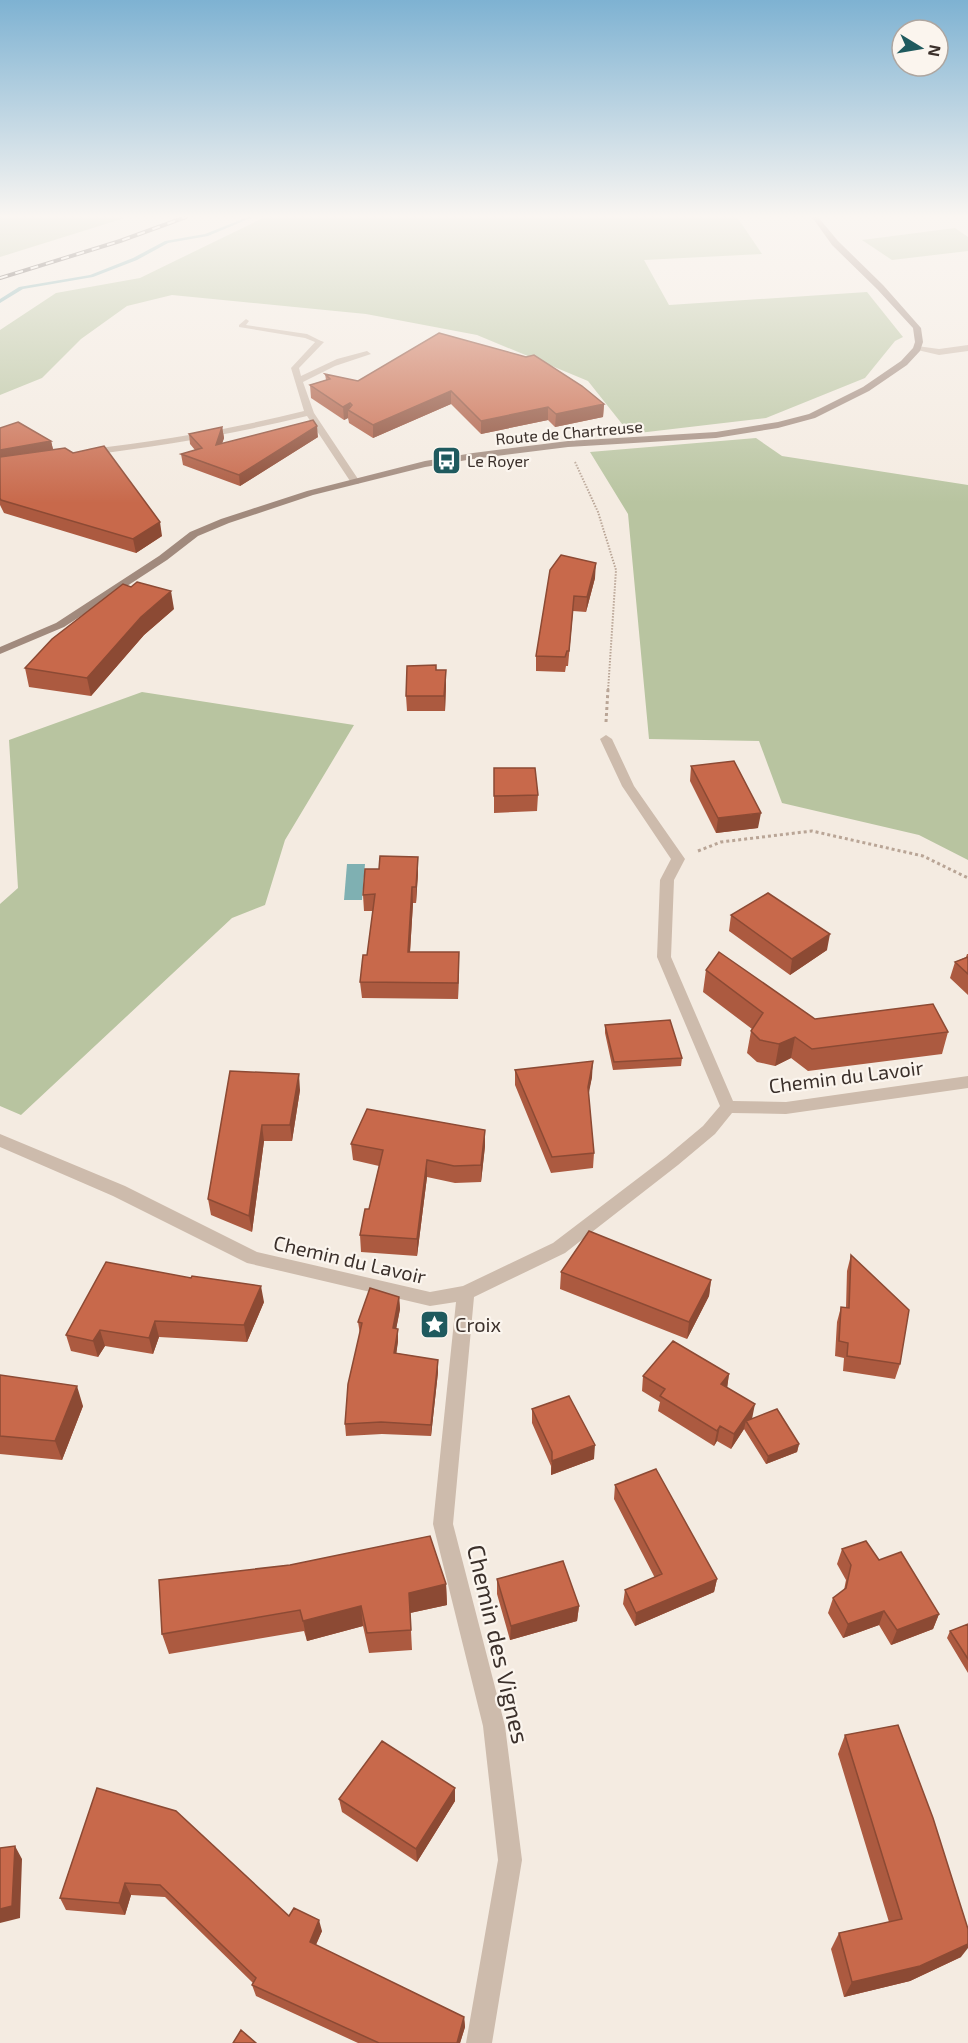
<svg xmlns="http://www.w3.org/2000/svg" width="968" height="2043" font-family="'Exo 2',sans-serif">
	<rect width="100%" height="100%" fill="#f4ebe1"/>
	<path fill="#b8c4a0" d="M0,217H128L0,257Z
		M265,217H737L762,254L644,260L669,305L867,292L903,337L895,341L865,378L766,418L630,434L588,381L477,335L366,314L172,295L127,306L81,339L42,378L0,395V330L56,293L140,278Z
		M955,228L968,237V251L892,260L862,240Z
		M756,438L782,456L968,485V860L919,835L782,803L759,741L649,739L628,514L590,452Z
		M142,692L354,725L285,840L265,905L232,918L21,1115L0,1106V904L18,888L9,740Z"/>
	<path fill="#7fb0b2" d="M347,864H365L362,900H344Z"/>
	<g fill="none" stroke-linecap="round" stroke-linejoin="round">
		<path fill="#7fb0b2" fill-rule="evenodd" d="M248,217H253L208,236L168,243L137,260L93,277L23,289L0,303V299L19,287L90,275L133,258L165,241L205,234Z"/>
		<path stroke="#b9a596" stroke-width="2" stroke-dasharray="1.5 1.5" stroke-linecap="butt" d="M575,462L598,512L616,570L608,691"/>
		<path stroke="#b9a596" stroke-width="3" stroke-dasharray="3 3" stroke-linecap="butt" d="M606,722L608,689
			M698,851L721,842L812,831L923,856L968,878"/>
		<path fill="#cdbbac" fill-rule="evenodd" d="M246,319L249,321L246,325L307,334L323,342L320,344L305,338L239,327V325Z"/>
		<path fill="#cdbbac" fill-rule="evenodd" d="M317,340L324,342L299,368L301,376L337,359L367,351L371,354L335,366L303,382L314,413L360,482L358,484H352L307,416C234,434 162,446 88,455L83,452L88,449C161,441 232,429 304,411L291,368Z
			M606,735L612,739L634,786L685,859L674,880L671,957L733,1101L786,1102L968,1076V1088L786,1114L732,1113L715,1134L678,1165L565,1253L474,1297L453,1524L505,1726L522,1860L492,2043H466L498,1860L483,1726L433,1524L456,1302L430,1306L247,1263L113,1196L0,1147V1134L125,1186L257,1252L430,1292L463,1286L553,1243L666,1157L703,1126L720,1106L657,957L660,880L671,859L622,786L600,739Z"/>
		<path fill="#cdbbac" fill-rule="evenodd" d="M968,345V351L939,355L913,349L917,346L939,349Z"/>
		<path fill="#a18a7d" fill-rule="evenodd" d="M812,217H818L838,241L883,285L921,328L923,342L920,351L907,365L869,391L815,418L778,428L716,438L568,447L473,459L425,467L313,495L229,523L198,536L167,560L64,627L0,654V647L56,623L159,556L190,532L221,519L307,491L425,461L473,453L568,441L716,432L778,422L809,414L863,387L901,361L913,348L915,342L913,328L877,289L832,245Z"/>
		<defs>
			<path id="rail" d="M0,278L120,241L186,217"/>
		</defs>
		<use href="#rail" stroke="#3b302b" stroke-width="4"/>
		<use href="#rail" stroke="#fbf5ee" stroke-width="2" stroke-dasharray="8" stroke-linecap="butt"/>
	</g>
	<path fill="#ac5a40" d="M325,374L358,381L604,404L603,417L555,427L548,420L481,434L451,404L373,438L349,423L348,418L344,420L311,398L310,385L326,380Z
		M222,427L224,438L222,443L318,437L240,486L183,465L181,454L195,450L190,444L189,434Z
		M0,428L51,441L53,450L162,536L136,553L4,513L0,505Z
		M550,570L595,578L586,612L573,611L568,666H566L565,672L536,671V656Z
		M174,609L144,635L91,696L29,687L25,668Z
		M436,670L446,685L445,711H407L406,696Z
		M691,766L758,828L716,833L690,781Z
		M494,768L538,795L537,811L494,813Z
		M418,857V873L416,903H413L410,952H459L458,999L362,998L360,982L367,955L373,911H364L363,895L379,869Z
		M731,915L827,950L790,975L729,931Z
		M967,954H968V995L950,978L955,962L966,957Z
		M706,970L815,1019L948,1032L942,1054L808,1071L791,1058L775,1066L757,1062L747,1053L751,1031L752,1029L703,992Z
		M605,1025L682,1058L681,1066L613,1070L605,1033Z
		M515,1070L592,1077L588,1094L594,1153L593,1168L551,1173L515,1085Z
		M230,1071L300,1090L292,1141H264L252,1232L211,1215L208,1199Z
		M351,1144L485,1146L481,1182L455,1183L427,1177L417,1256L361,1252L360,1235L369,1209L379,1166L353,1160Z
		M851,1255L900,1364L895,1379L843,1371L844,1358L835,1356L837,1322L841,1307L846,1308L847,1271Z
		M561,1272L711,1280L709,1296L687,1339L560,1289Z
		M399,1297L400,1309L396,1329L398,1341L396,1353L438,1360V1372L431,1436L382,1434L346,1436L345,1424L360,1334L358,1322Z
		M264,1302L247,1342L159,1337L153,1354L105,1346L98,1357L71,1351L66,1335Z
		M729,1374L727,1387L752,1419L799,1444L797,1452L766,1464L744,1429L731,1449L717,1441L714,1446L658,1411L660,1402L642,1391L643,1376Z
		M0,1375L83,1406L62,1460L0,1454Z
		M532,1409L594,1459L551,1475V1466L532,1423Z
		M615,1485L717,1579L714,1592L635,1626L623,1604L625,1590L655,1578L614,1499Z
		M842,1549L879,1560L939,1614L933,1629L891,1645L879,1625L843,1638L828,1613L833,1598L844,1590L846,1580L837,1564Z
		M497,1579L579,1606L577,1621L510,1640L497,1594Z
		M446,1584L447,1605L410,1613L412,1650L369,1653L363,1626L307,1641L304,1631L169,1654L162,1634Z
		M968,1624V1673L947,1638L950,1631Z
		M845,1735L961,1957L910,1981L844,1997L831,1949L839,1933L889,1922L838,1754Z
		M97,1788L289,1916L322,1931L316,1945L464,2017L465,2027L460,2043H358L256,1996L252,1985L253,1983L165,1897L131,1895L125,1915L66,1910L60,1898Z
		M455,1788V1801L417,1862L342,1812L339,1799Z"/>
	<path fill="#8c4a34" d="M451,391V404L373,438V425Z
		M350,403L351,412L348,410V418L344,420L343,407Z
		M604,404L603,417L555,427L556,414Z
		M548,407V420L481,434V421Z
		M317,426L318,437L240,486L239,475Z
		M222,427L224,438L218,456L216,445Z
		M51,441L54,453L0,463V450Z
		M160,522L162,536L136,553L133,539Z
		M596,563L595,578L586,612L587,597Z
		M171,591L174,609L144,635L91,696L87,678L141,617Z
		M446,670V685L445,711L444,696Z
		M761,813L758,828L716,833L718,818Z
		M418,857V873L416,903V887Z
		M412,887L413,903L409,968L408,952Z
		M830,934L827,950L790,975L792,959Z
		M459,952V969L458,999V983Z
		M795,1037L791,1058L775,1066L779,1044Z
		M593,1061L592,1077L587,1103L588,1087Z
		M299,1074L300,1090L292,1141L290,1125Z
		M262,1125L264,1141L252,1232L249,1216Z
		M485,1130V1146L481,1182V1165Z
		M427,1160V1177L417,1256V1239Z
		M711,1280L709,1296L687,1339L689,1322Z
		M261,1286L264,1302L247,1342L244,1325Z
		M399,1297L400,1309L394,1340L393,1328Z
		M155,1321L159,1337L153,1354L149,1338Z
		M398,1329V1341L395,1364L394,1353Z
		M100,1330L105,1346L98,1357L93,1341Z
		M438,1360V1372L431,1436V1425Z
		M729,1374L727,1389L721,1384Z
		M77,1386L83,1406L62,1460L55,1441Z
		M755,1404L752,1419L746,1421L744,1429L731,1449L734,1434Z
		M720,1426L717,1441L714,1446L717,1431Z
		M799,1444L797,1452L766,1464L768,1456Z
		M595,1445L594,1459L551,1475L552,1461Z
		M717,1579L714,1592L635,1626L636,1613Z
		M446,1584L447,1605L410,1613L412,1650L409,1593Z
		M361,1606L363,1626L307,1641L303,1621Z
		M579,1606L577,1621L510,1640L511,1626Z
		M884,1611L879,1625L843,1638L848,1624Z
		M939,1614L933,1629L891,1645L897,1630Z
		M455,1788V1801L417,1862L416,1849Z
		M15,1846L22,1859L20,1918L0,1923V1909Z
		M125,1883L131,1895L125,1915L119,1903Z
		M319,1920L322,1931L312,1953L310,1942Z
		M968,1944V1948L961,1957L910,1981L844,1997L852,1982Z
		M464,2017L465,2027L460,2043H457Z"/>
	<path fill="#c8694b" stroke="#8c4a34" stroke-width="1.5" d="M439,333L526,357L534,355L582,386L604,404L556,414L548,407L481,421L451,391L373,425L348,410L352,405L350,403L343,407L310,385L330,379L325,374L358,381Z
		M313,420L317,426L239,475L181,454L202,448L189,434L222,427L216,445Z
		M18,422L51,441L0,450V428Z
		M104,446L160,522L133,539L1,500L0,498V457L65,448L73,453Z
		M561,555L596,563L587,597L574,596L569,651H567L565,657L536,656L550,570Z
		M137,582L171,591L141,617L87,678L25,668L52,639L123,584L131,587Z
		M436,665V670H446L444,696H406L407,666Z
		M734,761L761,813L718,818L691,766Z
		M494,768H535L538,795L494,796Z
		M380,856L418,857L416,887H412L408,952H459L458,983L360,982L363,955H367L375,894L363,895L365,869H379Z
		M768,893L830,934L792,959L731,915Z
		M719,952L815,1019L933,1004L948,1032L812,1049L795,1037L779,1044L760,1040L751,1031L763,1013L706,970Z
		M968,957V974L955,962Z
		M670,1020L682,1058L614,1062L605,1025Z
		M593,1061L588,1087L594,1153L552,1157L515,1070Z
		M230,1071L299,1074L290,1125H262L249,1216L208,1199Z
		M367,1109L485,1130L481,1165L454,1166L427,1160L417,1239L360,1235L365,1209H369L383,1150L351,1144Z
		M589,1231L711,1280L689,1322L561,1272Z
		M851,1255L909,1310L900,1364L847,1356L848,1343L839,1341L841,1307L849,1308Z
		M106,1262L191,1278L192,1276L261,1286L244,1325L155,1321L149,1338L100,1330L93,1341L66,1335Z
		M370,1288L399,1297L393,1328L398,1329L394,1353L438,1360L431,1425L381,1422L345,1424L348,1384L362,1323L358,1322Z
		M673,1341L729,1374L721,1384L755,1404L734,1434L720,1426L717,1431L660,1396L665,1389L643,1376Z
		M0,1375L77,1386L55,1441L0,1436Z
		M569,1396L595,1445L552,1461V1452L532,1409Z
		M777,1409L799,1444L768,1456L746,1421Z
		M656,1469L717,1579L636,1613L625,1590L662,1574L615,1485Z
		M430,1536L446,1584L409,1593L411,1630L367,1633L361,1606L303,1621L300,1610L162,1634L159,1580L290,1565Z
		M866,1541L879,1560L901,1552L939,1614L897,1630L884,1611L848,1624L833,1598L846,1588L851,1565L842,1549Z
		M563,1561L579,1606L511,1626L497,1579Z
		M968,1624V1659L950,1631Z
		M898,1725L933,1818L968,1929V1944L920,1966L852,1982L839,1933L902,1919L845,1735Z
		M382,1741L455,1788L416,1849L339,1799Z
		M97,1788L176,1811L289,1916L294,1908L319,1920L310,1942L464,2017L457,2043H379L252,1985L256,1978L160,1885L125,1883L119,1903L60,1898Z
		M15,1846L12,1906L0,1909V1848Z
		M241,2030L256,2043H233Z"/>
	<linearGradient id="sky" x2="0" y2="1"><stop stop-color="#7eb2d2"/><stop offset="0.43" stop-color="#faf6f2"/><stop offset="1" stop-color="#faf6f2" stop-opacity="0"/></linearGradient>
	<rect width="968" height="503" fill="url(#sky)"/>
	<defs>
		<symbol id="bus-square" viewBox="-11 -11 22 22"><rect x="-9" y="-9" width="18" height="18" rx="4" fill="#1f5a5e" stroke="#fbf5ee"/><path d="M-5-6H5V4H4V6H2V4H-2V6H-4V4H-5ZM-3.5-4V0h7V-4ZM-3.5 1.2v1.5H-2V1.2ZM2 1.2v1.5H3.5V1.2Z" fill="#fff"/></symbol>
		<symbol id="sight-square" viewBox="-11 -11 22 22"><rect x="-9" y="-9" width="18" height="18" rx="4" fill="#1f5a5e" stroke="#fbf5ee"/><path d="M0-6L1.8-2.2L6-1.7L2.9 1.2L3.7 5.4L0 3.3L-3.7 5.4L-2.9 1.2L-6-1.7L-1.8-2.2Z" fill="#fff"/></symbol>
	</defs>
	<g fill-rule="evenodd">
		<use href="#bus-square" x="430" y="444" width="33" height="33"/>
		<use href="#sight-square" x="418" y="1308" width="33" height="33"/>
	</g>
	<g text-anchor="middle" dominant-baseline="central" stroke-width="4.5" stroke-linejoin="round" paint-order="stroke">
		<g font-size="16" fill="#3b302b" stroke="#fbf5ee">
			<text transform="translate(569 432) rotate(-5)">Route de Chartreuse</text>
		</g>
		<g font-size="16" fill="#3b302b" stroke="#fbf5ee" text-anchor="start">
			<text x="467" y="460">Le Royer</text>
		</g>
		<g font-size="20" fill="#3b302b" stroke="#fbf5ee">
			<text transform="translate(846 1076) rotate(-7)">Chemin du Lavoir</text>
			<text transform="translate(350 1259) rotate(13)">Chemin du Lavoir</text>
		</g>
		<g font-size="20" fill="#3b302b" stroke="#fbf5ee" text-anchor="start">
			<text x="455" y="1324">Croix</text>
		</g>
		<g font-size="24" fill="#3b302b" stroke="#fbf5ee">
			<text transform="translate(499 1644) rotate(77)">Chemin des Vignes</text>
		</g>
	</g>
	<g transform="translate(920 48) rotate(101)"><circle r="28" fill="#fbf5ee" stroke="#aea6a0" stroke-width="1.5"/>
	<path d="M0-4.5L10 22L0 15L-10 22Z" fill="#1f5a5e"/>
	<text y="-9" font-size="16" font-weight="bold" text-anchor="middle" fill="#3b302b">N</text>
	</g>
</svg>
